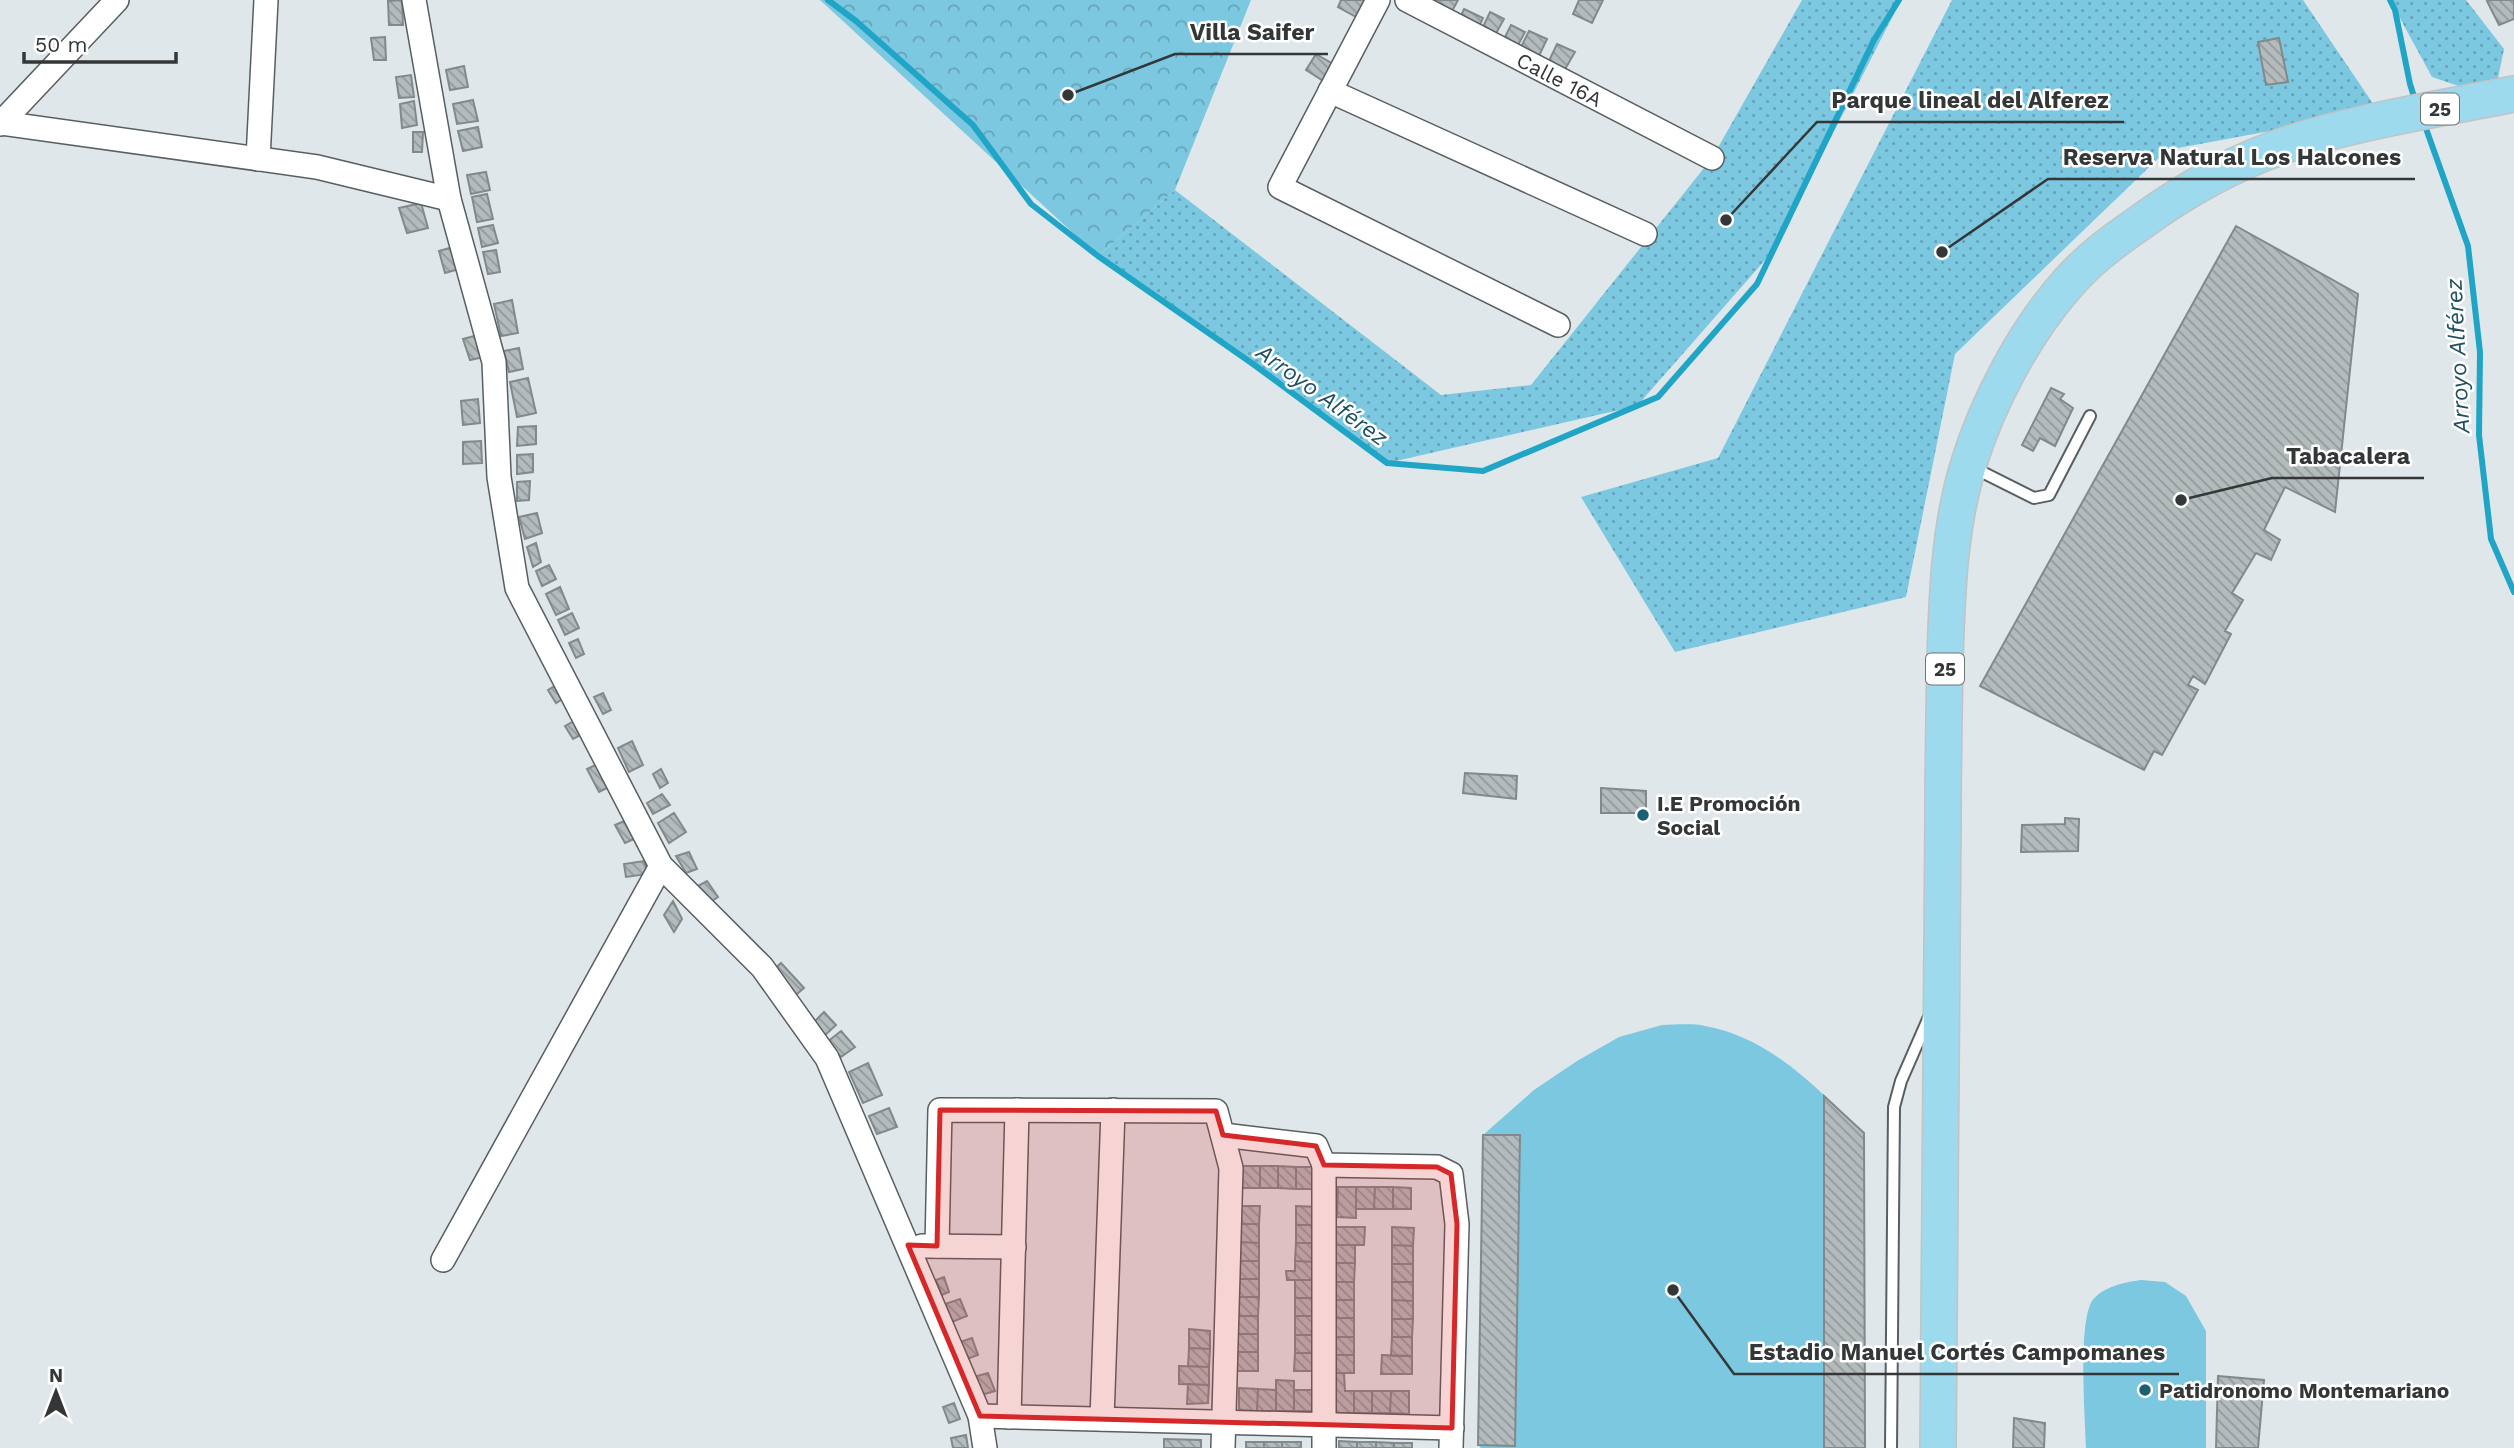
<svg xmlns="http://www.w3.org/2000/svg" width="2514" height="1448" font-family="'Work Sans',sans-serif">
	<defs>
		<pattern id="grass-dots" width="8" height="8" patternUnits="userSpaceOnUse" patternTransform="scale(1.75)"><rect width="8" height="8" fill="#7cc8e1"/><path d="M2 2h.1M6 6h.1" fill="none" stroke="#66a3b7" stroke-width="1.8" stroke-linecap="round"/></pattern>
		<pattern id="forest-crowns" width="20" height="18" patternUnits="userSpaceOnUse" patternTransform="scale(1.75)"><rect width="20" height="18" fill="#7cc8e1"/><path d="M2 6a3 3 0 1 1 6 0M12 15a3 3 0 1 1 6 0" fill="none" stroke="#66a3b7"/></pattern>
		<pattern id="building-back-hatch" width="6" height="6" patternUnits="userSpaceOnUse" patternTransform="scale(1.75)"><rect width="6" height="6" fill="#b4bbbd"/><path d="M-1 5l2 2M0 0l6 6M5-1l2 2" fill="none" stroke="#93999a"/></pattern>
	</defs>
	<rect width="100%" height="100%" fill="#e0e7ea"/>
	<path fill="url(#grass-dots)" d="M1802,0H1901L1773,251L1637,406L1387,463L1098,256L1175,190L1441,395L1531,385L1712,158Z
		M1952,0H2303L2378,111L2167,150L1955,354L1906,597L1675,652L1581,497L1718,458Z
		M2390,0H2466L2504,49L2494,98L2432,77Z"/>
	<path fill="url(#forest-crowns)" d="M820,0H1251L1175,190L1098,256Z"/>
	<path fill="#7cc8e1" d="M1662,1025C1676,1025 1692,1023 1705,1026C1772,1038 1817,1089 1864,1133L1865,1448H1481L1478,1445L1483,1135L1534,1090L1577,1061L1619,1037Z
		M2141,1280L2165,1282L2186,1296L2206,1331V1448H2086C2085,1418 2078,1323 2092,1301C2102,1287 2125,1282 2141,1280Z"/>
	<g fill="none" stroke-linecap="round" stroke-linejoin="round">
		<path stroke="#20a5c7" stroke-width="6" d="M828,0L856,21L973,125L1031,204L1098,256L1253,364L1387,463L1483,471L1658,397L1757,284L1874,40L1899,0
			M2390,0L2395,10L2410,84L2416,103
			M2424,123L2468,246L2480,352L2479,435L2491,539L2514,592"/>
	</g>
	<path fill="url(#building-back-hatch)" stroke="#82898b" stroke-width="2" d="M402,0L403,25H389L388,1Z
		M1341,0H1365L1356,17L1338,7Z
		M1436,0H1458L1450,15L1432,7Z
		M1579,0H1603L1592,23L1573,14Z
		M2490,0H2514V19L2499,25L2487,1Z
		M1464,9L1483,18L1478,29L1459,20Z
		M1490,12L1504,19L1494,37L1481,31Z
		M1511,25L1525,32L1517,47L1503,41Z
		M1529,31L1547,39L1538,58L1520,49Z
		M385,37L386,60H374L371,38Z
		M2279,38L2288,82L2266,85L2258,42Z
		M1557,44L1575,52L1564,71L1548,63Z
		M1316,54L1335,65L1325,82L1306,70Z
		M464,66L468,87L450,90L446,70Z
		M411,75L414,97L399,98L396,77Z
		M473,100L478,121L457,124L453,104Z
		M414,101L417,125L402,128L400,104Z
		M478,127L482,147L463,151L458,131Z
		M413,132H423L422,152H413Z
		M486,172L490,190L471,194L467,175Z
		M487,194L493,219L477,222L472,197Z
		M421,203L428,228L407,233L399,208Z
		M493,225L498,243L482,247L478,228Z
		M2236,226L2358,294L2335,512L2285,487L2264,530L2280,540L2271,560L2256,553L2232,593L2243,600L2225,631L2231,634L2205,684L2193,676L2188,685L2198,690L2162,755L2154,751L2144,770L1980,686Z
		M453,247L459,269L445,273L439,251Z
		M496,250L500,272L488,274L483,252Z
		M512,300L518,333L501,336L494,304Z
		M478,335L484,357L470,360L463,339Z
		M519,348L523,369L509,372L504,351Z
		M528,378L536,413L517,417L510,382Z
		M2051,388L2064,394L2060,399L2073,408L2055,446L2040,438L2033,451L2022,445Z
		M478,399L480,423L463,425L461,401Z
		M536,426V444L517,446L518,427Z
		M481,441L482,463L463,464V442Z
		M533,454V472L517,474V455Z
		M530,481L529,500L517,501V482Z
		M537,513L542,533L525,539L519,517Z
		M536,543L541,562L533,567L527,547Z
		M549,565L556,579L542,586L536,571Z
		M560,587L569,609L556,615L546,594Z
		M572,613L579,628L565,635L558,620Z
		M578,639L584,654L576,658L569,643Z
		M561,682L569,695L556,703L548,690Z
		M603,693L611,710L603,714L594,697Z
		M581,717L588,731L573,739L565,726Z
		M632,741L643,765L629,772L618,748Z
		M604,761L615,784L599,792L587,769Z
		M661,769L668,783L660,788L653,774Z
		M1465,773L1517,776L1516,799L1463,793Z
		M1601,788L1646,791V813H1601Z
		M662,794L670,805L653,814L647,803Z
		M674,813L686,832L669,843L658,823Z
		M631,818L641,836L625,843L615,825Z
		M2065,818L2079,819L2078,851L2021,852L2022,825L2065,824Z
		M689,852L697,869L686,873L676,856Z
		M644,861L648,874L626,877L624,864Z
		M707,881L718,897L706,905L694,888Z
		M673,901L682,919L674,932L664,915Z
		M781,963L804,988L790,1000L768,975Z
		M824,1012L836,1025L823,1037L812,1024Z
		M841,1031L855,1047L841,1057L827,1042Z
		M868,1063L882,1095L863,1103L849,1072Z
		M1824,1096L1864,1133L1865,1448H1824Z
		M889,1108L897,1127L877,1134L869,1116Z
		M1483,1135H1520L1515,1446L1478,1445Z
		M1242,1166H1260V1188H1242Z
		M1260,1166H1278V1188H1260Z
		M1278,1166L1296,1167V1189L1278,1188Z
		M1296,1167H1315V1189H1296Z
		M1338,1187H1356V1218L1337,1217Z
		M1356,1187H1375L1374,1209H1356Z
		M1375,1187H1393V1209H1374Z
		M1393,1187L1411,1188V1209H1393Z
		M1238,1206H1260L1259,1224H1238Z
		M1296,1206L1318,1207L1317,1225H1296Z
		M1238,1224H1259V1243L1238,1242Z
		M1296,1225H1317V1243H1296Z
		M1334,1227H1365L1364,1245H1334Z
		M1392,1227L1414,1228L1413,1246L1392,1245Z
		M1238,1242L1259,1243V1261H1238Z
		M1296,1243H1317V1262L1295,1261Z
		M1334,1245H1355V1263H1334Z
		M1392,1245L1413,1246V1264H1392Z
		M1238,1261H1259V1279H1238Z
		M1295,1261L1317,1262V1280H1287L1286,1271H1295Z
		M1334,1263H1355L1354,1282H1334Z
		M1392,1264H1413V1282H1392Z
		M944,1277L949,1292L942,1295L936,1280Z
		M1238,1279H1259V1297H1237Z
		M1295,1280H1317V1298H1295Z
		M1334,1282H1354V1300H1334Z
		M1392,1282H1413V1301L1392,1300Z
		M1237,1297H1259L1258,1316H1237Z
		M1295,1298H1317L1316,1316H1295Z
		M960,1299L967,1316L952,1322L945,1304Z
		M1334,1300H1354V1318H1333Z
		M1392,1300L1413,1301V1319H1392Z
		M1237,1316H1258V1334H1237Z
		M1295,1316H1316V1335H1295Z
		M1333,1318H1354V1337H1333Z
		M1392,1319H1413L1412,1337H1392Z
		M1189,1329L1210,1331V1349L1189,1348Z
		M1237,1334H1258V1352H1237Z
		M1295,1335H1316V1353H1295Z
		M1333,1337H1354V1355H1333Z
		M1392,1337H1412V1356H1391Z
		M972,1338L978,1355L967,1359L960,1342Z
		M1189,1348L1210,1349L1209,1367L1188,1366Z
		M1237,1352H1258V1371H1237Z
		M1295,1353H1316V1371H1294Z
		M1333,1355H1354V1373H1333Z
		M1382,1355L1412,1356V1374H1381Z
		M1179,1366L1209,1367V1385L1179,1384Z
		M988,1373L995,1391L981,1395L974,1377Z
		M1336,1373H1344L1345,1391H1354V1413H1335Z
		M2218,1376L2264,1380L2258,1448H2216Z
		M1276,1380L1294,1381V1411H1276Z
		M1188,1384L1209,1385L1208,1403L1187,1404Z
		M1239,1388L1258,1389L1257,1411L1239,1410Z
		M1258,1389L1276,1390V1411H1257Z
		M1294,1390H1313L1312,1411H1294Z
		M1354,1391H1372V1413H1354Z
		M1372,1391H1391L1390,1413H1372Z
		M1391,1391H1409V1414L1390,1413Z
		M954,1403L960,1419L949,1423L943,1407Z
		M2014,1418L2045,1423L2044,1448H2013Z
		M966,1435L968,1448H953L951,1438Z
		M1164,1439L1201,1440V1448H1164Z
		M1339,1441L1357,1442V1448H1339Z
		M1246,1442H1264V1448H1246Z
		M1264,1442H1282V1448H1264Z
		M1282,1442H1301V1448H1282Z
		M1357,1442H1376V1448H1357Z
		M1376,1442L1394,1443V1448H1376Z
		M1394,1443H1412V1448H1394Z"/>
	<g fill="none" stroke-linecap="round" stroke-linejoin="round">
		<defs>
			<path id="service" d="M1974,468L2034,498L2049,495L2090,416
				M1891,1448L1894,1107L1901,1081L1929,1017"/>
			<g id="minor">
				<path d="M414,0L449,199L494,362L499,477L517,588L661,866L762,967L827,1058L980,1416L985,1448"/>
				<path d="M1378,0L1280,187L1558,325"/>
				<path id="s1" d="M1407,0L1712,158"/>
				<path d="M1330,91L1645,234"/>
				<path d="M1,123L317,167L449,199"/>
				<path d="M0,124L117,0"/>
				<path d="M258,159L266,0"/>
				<path d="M1223,1135L1316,1146L1324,1165L1437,1167L1451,1174L1457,1224L1451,1448"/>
				<path d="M922,1246L1014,1247"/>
				<path d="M937,1246L940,1110L1216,1111L1231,1168L1223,1448"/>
				<path d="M443,1260L661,866"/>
				<path d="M980,1416L1452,1428"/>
				<path d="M1009,1417L1017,1110"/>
				<path d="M1102,1419L1113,1110"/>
				<path d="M1324,1448V1165"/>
			</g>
			<path id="primary" d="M1938,1448C1939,1239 1940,1030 1943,820C1943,767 1944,713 1945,659C1947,595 1949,529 1968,466C1987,403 2025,331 2069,282C2090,258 2115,240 2141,222C2193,184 2252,153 2315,136C2380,118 2448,107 2514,94"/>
		</defs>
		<use href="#service" stroke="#585f61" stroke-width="14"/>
		<use href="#minor" stroke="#585f61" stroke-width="26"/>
		<use href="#primary" stroke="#c2c3c3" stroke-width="38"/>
		<use href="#service" stroke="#fff" stroke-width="10"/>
		<use href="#minor" stroke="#fff" stroke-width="23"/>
		<use href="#primary" stroke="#9ddaed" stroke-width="35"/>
	</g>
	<path fill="#d62828" fill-opacity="0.2" stroke="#d62828" stroke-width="5" stroke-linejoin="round" d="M940,1110L1216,1111L1223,1135L1316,1146L1324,1165L1437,1167L1451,1174L1457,1224L1452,1428L980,1416L908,1245L937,1246Z"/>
	<g fill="#1c6073" stroke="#fff" stroke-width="2.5">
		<circle cx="1643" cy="815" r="7"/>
		<circle cx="2145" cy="1390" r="7"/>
	</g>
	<g text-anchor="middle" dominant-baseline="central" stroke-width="5" stroke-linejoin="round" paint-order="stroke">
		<g fill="#fff" stroke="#717373" stroke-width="2">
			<rect x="2421" y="93.5" width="38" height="31" rx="5"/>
			<rect x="1926" y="653.5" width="38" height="31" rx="5"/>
		</g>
		<g font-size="19" font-weight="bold" fill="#343737">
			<text x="2440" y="109">25</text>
			<text x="1945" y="669">25</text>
		</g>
		<g font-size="21" fill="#343737" stroke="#fff">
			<text stroke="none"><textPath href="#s1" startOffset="172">Calle 16A</textPath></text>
		</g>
		<g font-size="21" font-weight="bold" fill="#343737" stroke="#fff" text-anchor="start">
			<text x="1657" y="803">I.E Promoción<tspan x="1657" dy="24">Social</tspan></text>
			<text x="2159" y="1390">Patidronomo Montemariano</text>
		</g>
		<g font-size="23" font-style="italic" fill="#1e505f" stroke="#fff">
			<text transform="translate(2458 356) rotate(-93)">Arroyo Alférez</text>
			<text transform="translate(1322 395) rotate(36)">Arroyo Alférez</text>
		</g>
	</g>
	<path fill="none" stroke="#343737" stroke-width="2.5" d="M1068 95L1175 54H1328M1726 220L1817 122H2124M1942 252L2048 179H2415M2181 500L2272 478H2424M1673 1290L1734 1374H2179"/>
	<g fill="#343737" stroke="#fff" stroke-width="2.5">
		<circle cx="1068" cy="95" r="7"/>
		<circle cx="1726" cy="220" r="7"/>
		<circle cx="1942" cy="252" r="7"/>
		<circle cx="2181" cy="500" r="7"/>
		<circle cx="1673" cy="1290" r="7"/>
	</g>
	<g font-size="23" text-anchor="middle" font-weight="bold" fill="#343737" stroke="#fff" stroke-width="5" stroke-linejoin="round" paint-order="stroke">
		<text x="1252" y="40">Villa Saifer</text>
		<text x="1970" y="108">Parque lineal del Alferez</text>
		<text x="2232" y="165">Reserva Natural Los Halcones</text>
		<text x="2348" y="464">Tabacalera</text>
		<text x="1957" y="1360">Estadio Manuel Cortés Campomanes</text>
	</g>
	<g transform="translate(56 1392)" stroke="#ffffff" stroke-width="5" paint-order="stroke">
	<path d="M0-5L12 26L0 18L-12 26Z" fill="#343737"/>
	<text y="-10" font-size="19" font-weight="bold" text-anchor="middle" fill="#343737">N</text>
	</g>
	<path d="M24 52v10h152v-10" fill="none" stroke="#343737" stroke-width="3.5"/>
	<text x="35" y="52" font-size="21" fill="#343737" stroke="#ffffff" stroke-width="5" paint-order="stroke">50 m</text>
</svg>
